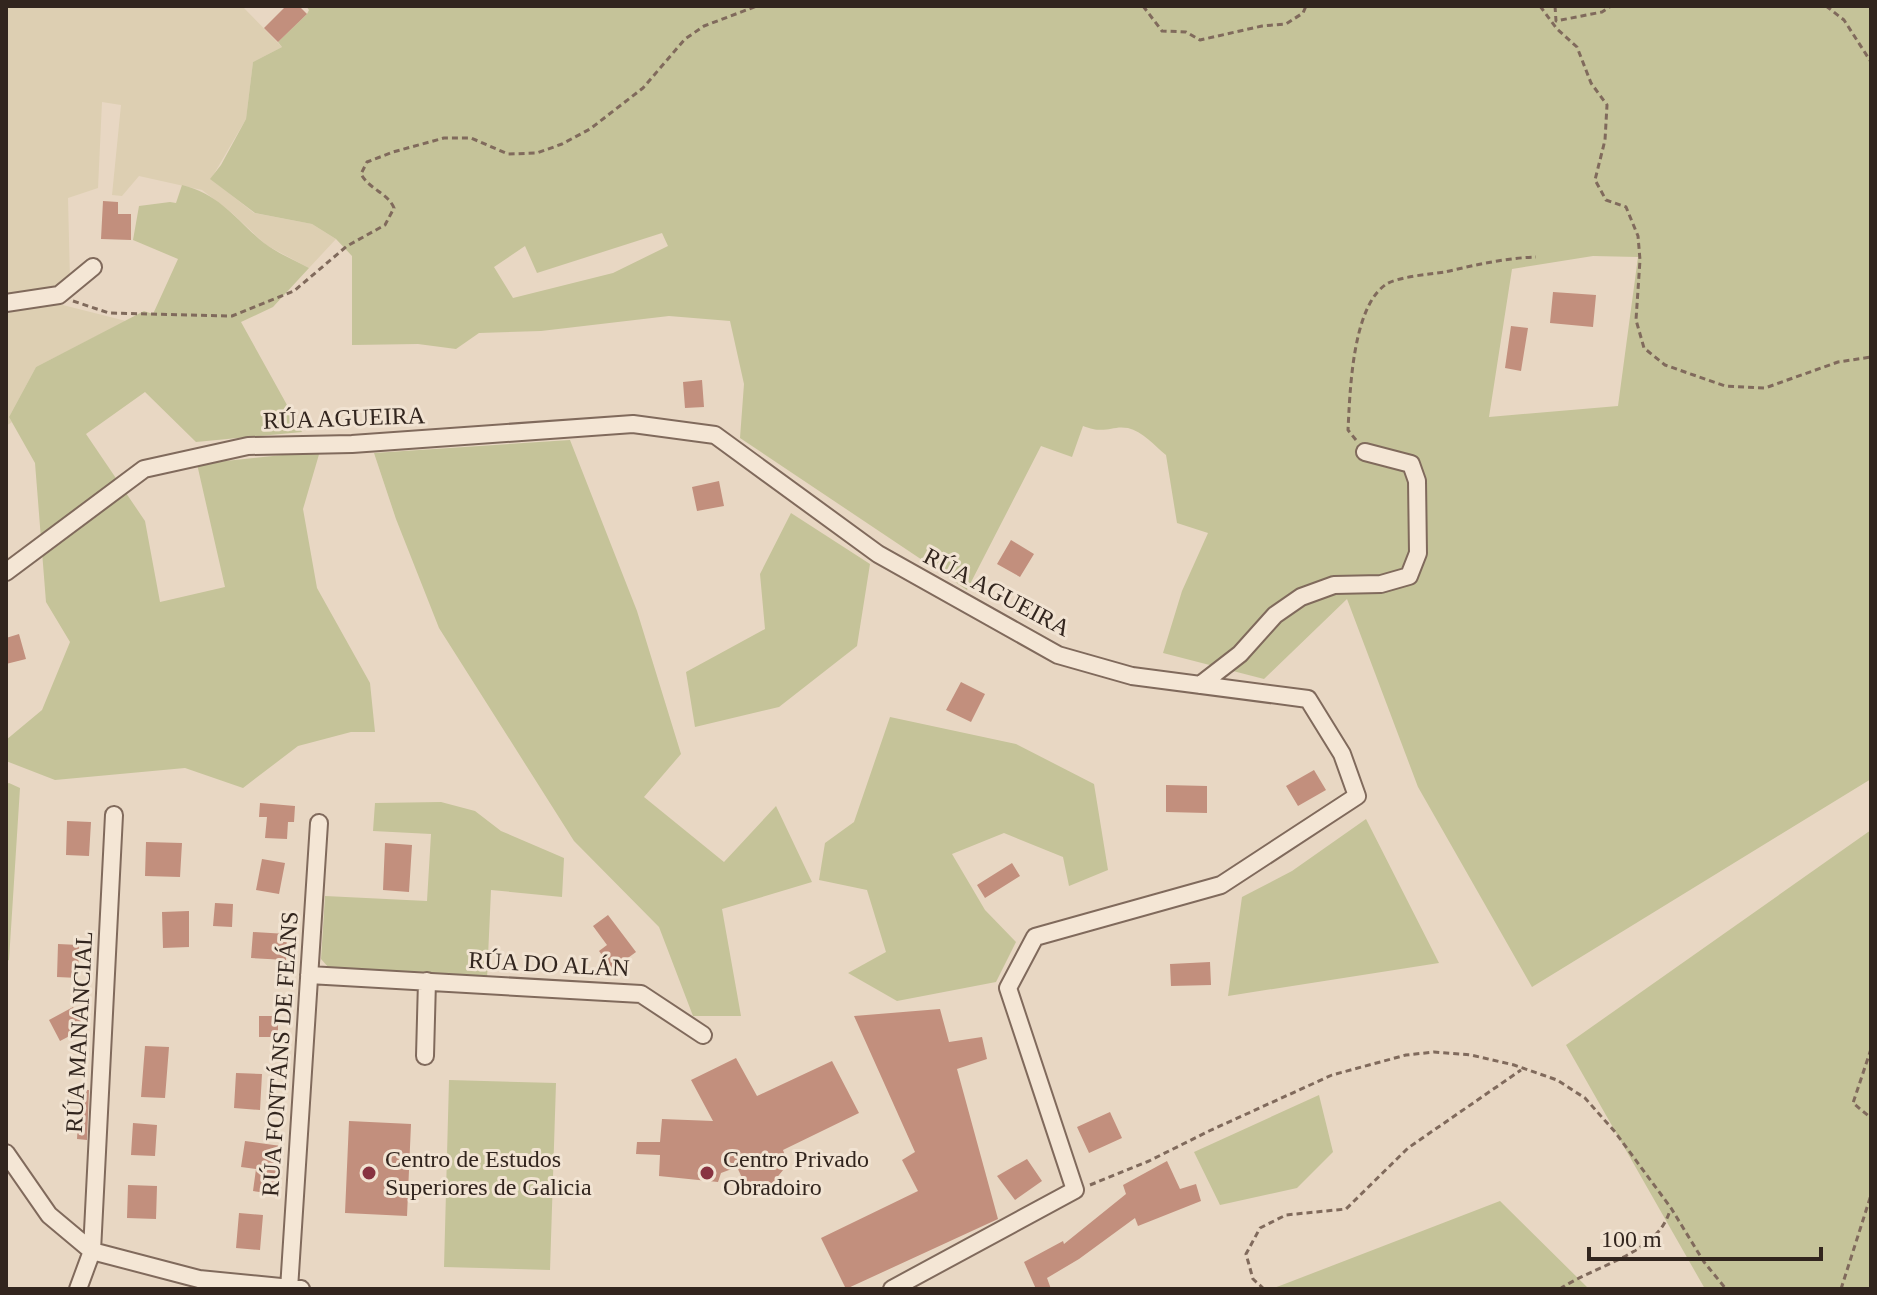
<svg xmlns="http://www.w3.org/2000/svg" width="1877" height="1295" font-family="Georgia,serif">
	<rect width="100%" height="100%" fill="#e8d7c3"/>
	<path fill="#ddcfb2" d="M6,6H242L282,47L253,62L246,119L211,179L254,213L312,224L336,239L309,268L266,245L232,213L202,190L139,176L122,196L112,195L121,105L102,102L98,188L68,198L70,280L51,292L6,299Z
		M51,302L126,321L36,367L9,417L12,422L6,426V308Z"/>
	<path fill="#c5c399" fill-rule="evenodd" d="M306,6H1871V779L1532,987L1418,787L1347,599L1264,679L1163,653L1182,591L1208,533L1177,523L1166,455C1155,446 1142,431 1128,428C1111,425 1106,435 1083,426L1072,457L1041,446L967,590L740,438L744,384L730,321L669,316L541,331L479,333L456,349L418,344L352,345V256L336,239L312,224L255,213L210,179L221,165L246,119L253,62L282,47L278,42L307,14L309,10ZM662,233L668,246L613,273L513,298L494,267L525,246L537,273ZM1593,256L1638,257L1618,406L1489,417L1512,269Z
		M182,185C220,194 236,220 264,243C277,253 294,260 309,268L273,307L241,322L302,432L196,442L145,392L86,434L145,521L160,602L225,587L197,464L320,451L303,509L317,588L370,683L375,732H351L298,746L243,788L185,768L55,780L6,761V740L42,710L70,642L46,602L35,463L9,417L36,367L144,311L153,314L178,259L133,240L139,206L170,202L176,203Z
		M570,440L637,611L681,754L644,797L724,862L776,806L812,882L722,909L741,1016H693L659,927L574,841L439,628L396,519L374,453Z
		M791,513L870,564L857,646L779,707L695,727L686,672L765,629L760,574Z
		M890,717L1016,744L1094,784L1108,870L1069,886L1063,857L1004,833L952,854L985,910L1016,942L996,982L897,1001L848,973L886,952L867,890L819,880L825,843L854,822Z
		M9,783L20,788L9,960L6,961V784Z
		M441,802L475,811L501,831L564,858L562,897L491,890L487,979L329,968L321,959L325,896L427,901L431,834L373,831L375,803Z
		M1366,819L1439,963L1228,996L1242,897L1292,871Z
		M1871,830V1289H1705L1566,1045Z
		M449,1080L556,1083L550,1270L444,1267Z
		M1319,1095L1333,1152L1297,1188L1220,1205L1194,1152Z
		M1500,1201L1589,1289H1271L1282,1285Z"/>
	<path fill="#c28f7d" d="M286,6H299L307,14L278,42L264,28Z
		M103,201L118,202V214H131V240L101,239Z
		M1553,292L1596,295L1593,327L1550,323Z
		M1511,326L1528,328L1521,371L1505,368Z
		M702,380L704,407L685,408L683,382Z
		M719,481L724,506L697,511L692,487Z
		M1011,540L1034,554L1020,577L997,564Z
		M19,634L26,659L6,664V638Z
		M961,682L985,694L971,722L946,710Z
		M1314,770L1326,790L1298,806L1286,786Z
		M1166,785L1207,786V813L1166,812Z
		M260,803L295,806L294,822H288L287,839L265,838L267,817H259Z
		M67,821L91,822L89,856L66,855Z
		M146,842L182,843L180,877L145,876Z
		M385,843L412,845L409,892L383,890Z
		M262,859L285,863L279,894L256,890Z
		M1012,863L1020,876L985,898L977,885Z
		M215,903L233,904L232,927L213,926Z
		M189,911V947L163,948L162,912Z
		M608,915L636,952L613,969L599,951L607,945L593,926Z
		M253,932L287,934L286,960L251,958Z
		M58,944L79,945L78,978L57,977Z
		M1210,962L1211,985L1171,986L1170,964Z
		M73,1007L85,1028L60,1041L49,1020Z
		M940,1009L949,1042L982,1037L987,1059L957,1069L998,1219L846,1289L821,1238L918,1191L902,1160L915,1152L854,1016Z
		M259,1016H278V1037H259Z
		M145,1046L169,1047L165,1098L141,1097Z
		M736,1058L757,1096L832,1061L859,1113L783,1150L788,1164L770,1186L744,1182L737,1167L721,1173L718,1182L659,1176L660,1155L636,1154L637,1142H660L662,1119L713,1121L691,1080Z
		M236,1073L262,1074L260,1110L234,1108Z
		M80,1090H89L87,1140L77,1139Z
		M1110,1112L1122,1138L1089,1153L1077,1127Z
		M349,1121L411,1124L407,1216L345,1213Z
		M133,1123L157,1125L155,1156L131,1155Z
		M245,1141L281,1146L274,1194L253,1191L256,1169L241,1167Z
		M1027,1159L1042,1181L1015,1200L997,1176Z
		M1167,1161L1180,1189L1196,1184L1201,1201L1138,1226L1135,1218L1079,1259L1047,1278L1051,1289H1036L1024,1262L1063,1241L1064,1244L1126,1194L1123,1185Z
		M128,1185L157,1186L156,1219L127,1218Z
		M239,1213L263,1215L260,1250L236,1248Z"/>
	<g fill="none" stroke-linecap="round" stroke-linejoin="round">
		<defs>
			<path id="minor" d="M6,303L59,295L93,267
				M6,572L144,469L248,446L352,444L633,424L715,435L878,554L1058,655L1132,676L1308,699L1342,754L1357,796L1221,885L1035,937L1008,988L1075,1190L892,1289
				M1200,685L1240,654L1275,615L1301,597L1334,585L1381,584L1409,576L1418,553L1417,481L1411,464L1365,452
				M309,975L641,994L703,1035
				M425,1056L427,981
				M6,1153L49,1215L92,1251L199,1279L301,1289
				M78,1289L92,1251L114,815
				M289,1289L319,823"/>
		</defs>
		<use href="#minor" stroke="#806a5c" stroke-width="20"/>
		<path stroke="#806a5c" stroke-width="3" stroke-dasharray="6 4" stroke-linecap="butt" d="M1143,6L1162,31L1186,32L1200,40L1262,26L1286,24L1303,13L1306,6
			M1540,6L1557,29L1577,47L1591,83L1607,105L1605,140L1595,180L1606,200L1626,207L1638,236L1640,260L1636,320L1644,348L1665,365L1725,386L1765,388L1838,362L1871,357
			M1555,6L1556,21L1602,12L1611,6
			M1826,6L1844,20L1871,62
			M73,301L109,313L232,316L294,291L347,246L385,225L394,208C388,193 370,190 361,174L367,162L393,152L444,138H471L508,154L537,153L562,144L590,129L643,88L685,39L704,26L757,6
			M1356,440L1348,430C1350,392 1352,309 1385,285C1395,277 1431,274 1445,272C1475,265 1505,258 1536,257
			M1871,1049L1853,1103L1871,1118
			M1090,1185L1149,1161L1209,1131L1332,1075L1406,1055L1434,1052L1471,1055L1514,1065L1557,1080L1585,1098L1615,1132L1671,1208L1704,1262L1726,1289
			M1264,1289L1253,1279L1246,1254L1260,1228L1286,1215L1346,1209L1408,1148L1521,1070
			M1560,1289C1595,1265 1658,1254 1670,1210
			M1841,1289L1871,1195"/>
		<use href="#minor" stroke="#f4e6d5" stroke-width="16"/>
	</g>
	<g fill="#883341" stroke="#f1e3d2" stroke-width="3">
		<circle cx="369" cy="1173" r="8"/>
		<circle cx="707" cy="1173" r="8"/>
	</g>
	<g text-anchor="middle" dominant-baseline="central" stroke-width="6" stroke-linejoin="round" paint-order="stroke">
		<g font-size="24" fill="#32251e" stroke="#f1e3d2">
			<text transform="translate(344 418) rotate(-2)">RÚA AGUEIRA</text>
			<text transform="translate(997 592) rotate(28)">RÚA AGUEIRA</text>
			<text transform="translate(549 964) rotate(3)">RÚA DO ALÁN</text>
			<text transform="translate(79 1032) rotate(-87)">RÚA MANANCIAL</text>
			<text transform="translate(280 1054) rotate(-86)">RÚA FONTÁNS DE FEÁNS</text>
		</g>
		<g font-size="24" fill="#32251e" stroke="#f1e3d2" text-anchor="start">
			<text x="385" y="1159">Centro de Estudos<tspan x="385" dy="28">Superiores de Galicia</tspan></text>
			<text x="723" y="1159">Centro Privado<tspan x="723" dy="28">Obradoiro</tspan></text>
		</g>
	</g>
	<rect width="1877" height="1295" fill="none" stroke="#32251e" stroke-width="16"/>
	<path d="M1589 1247v12h232v-12" fill="none" stroke="#32251e" stroke-width="4"/>
	<text x="1601" y="1247" font-size="24" fill="#32251e" stroke="#f1e3d2" stroke-width="6" paint-order="stroke">100 m</text>
</svg>
